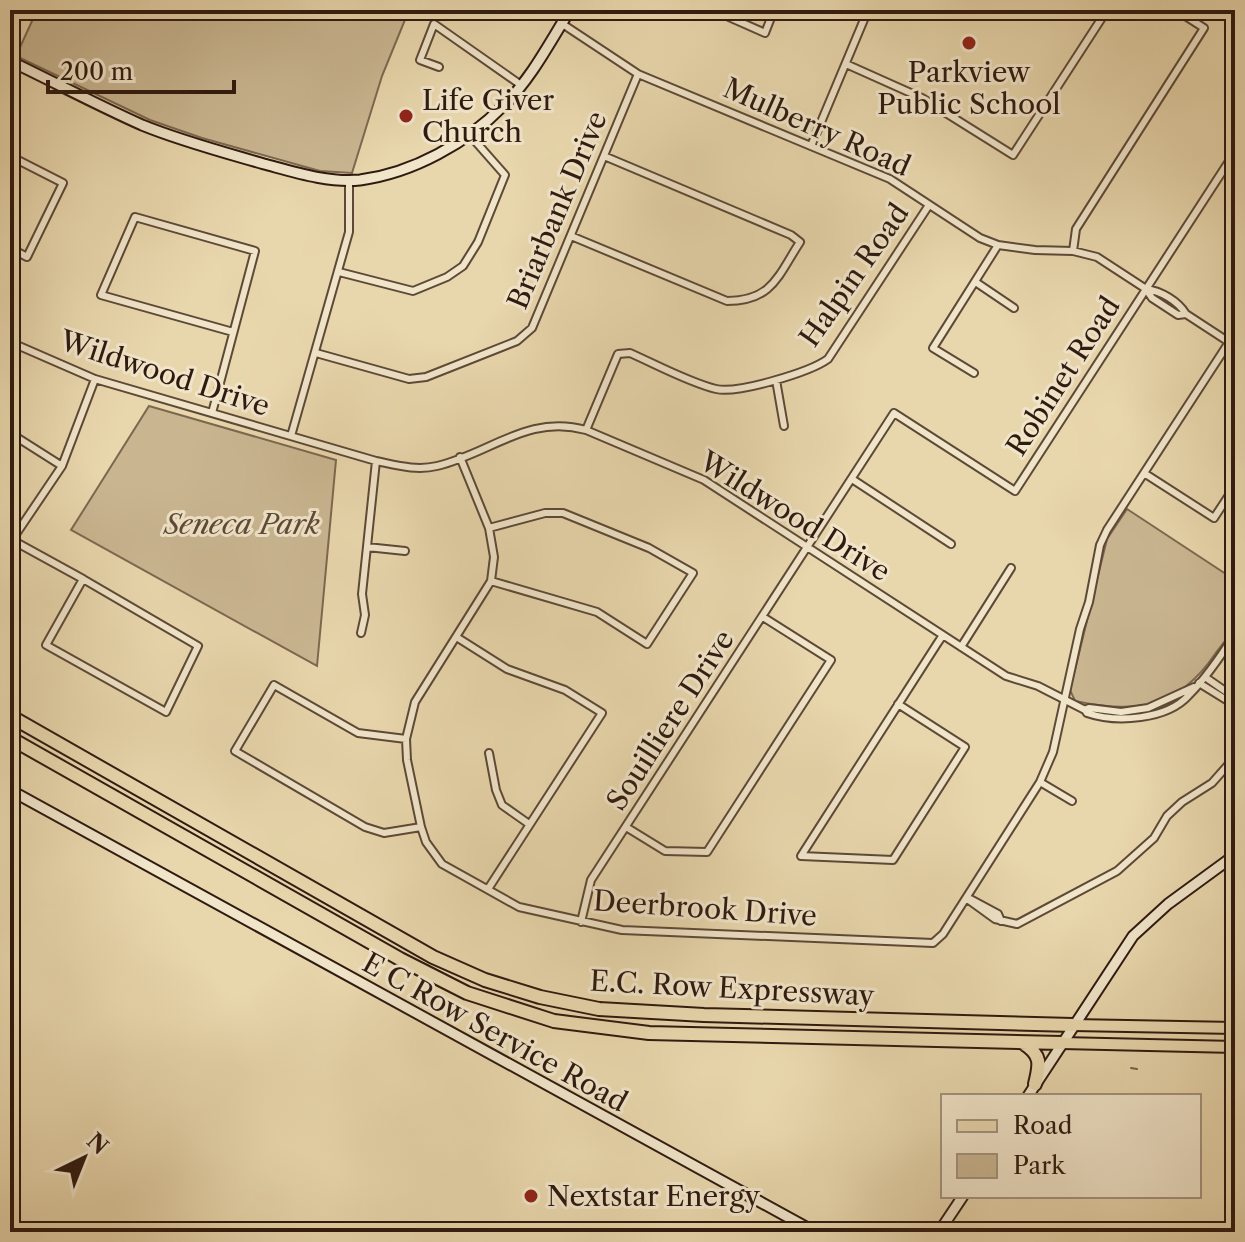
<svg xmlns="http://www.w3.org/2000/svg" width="1245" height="1242" font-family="'Libre Caslon Text',serif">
	<rect width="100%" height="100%" fill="#e8d6ac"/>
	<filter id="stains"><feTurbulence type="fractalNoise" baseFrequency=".0025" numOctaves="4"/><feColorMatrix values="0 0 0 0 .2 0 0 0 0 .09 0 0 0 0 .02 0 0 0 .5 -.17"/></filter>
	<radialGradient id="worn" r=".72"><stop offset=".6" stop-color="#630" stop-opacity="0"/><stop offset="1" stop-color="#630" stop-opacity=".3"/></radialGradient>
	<path fill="#c9b691" stroke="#7c6850" stroke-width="2" d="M37,10H409L382,76L352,173L320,171L202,138L150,120L16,56Z
		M149,406L336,460L317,666L71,530Z
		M1127,509L1235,580C1235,593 1238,611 1235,623C1233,634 1221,645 1215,654C1178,709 1135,714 1075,701L1070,690L1107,539Z"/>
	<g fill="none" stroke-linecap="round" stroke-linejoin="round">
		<path stroke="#78644e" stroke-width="2" d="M1131,1068L1137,1069"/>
		<defs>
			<path id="street" d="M713,10L765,33L774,10
				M561,23L638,74L890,179L980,238L998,245L1035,250L1073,251L1097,257L1146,289L1152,298L1178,315L1186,314
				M846,64L922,98L1013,155L1107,10
				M439,67L420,60L434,24L521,85
				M811,146L868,10
				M10,156L63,183L27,257L10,248
				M571,236L727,301C772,301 778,276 800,242L791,235L604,156
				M1073,251L1076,229L1204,28L1176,10
				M339,272L413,291L447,277L463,266L478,242L505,175L468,133
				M977,283L1014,308
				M1146,289C1161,291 1178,301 1186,314L1235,346
				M10,342L95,379L376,461C396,465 416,471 437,466C491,453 528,414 586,430L704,480L1006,676L1038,686L1085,710L1087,713C1116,723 1167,720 1189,695C1207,677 1221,656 1235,634
				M316,353L409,379L426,377L517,341L532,328L638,74
				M974,373L933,348L998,245
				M776,380L784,426
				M212,413L255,251L135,217L101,295L233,332
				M586,430L618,354L630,353C655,364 690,383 716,389C738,394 810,372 828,359L929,205
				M10,433L62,466
				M291,436L349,232V180
				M460,457L489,528L494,557L491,581L415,702L406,739L407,760L421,827L426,842L442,864L519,907L622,930L933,943L943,934L1040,782L1053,752L1080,629L1089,602L1100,545L1107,530L1235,333
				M1144,473L1214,518L1235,486
				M852,479L951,544
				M489,528L545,513H563L649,548L693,573L647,644L597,612L491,581
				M12,540L83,579L46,645L166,712L198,646L83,579
				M10,543L62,466L95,379
				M367,547L405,551
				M361,633L365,615L362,594L376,461
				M458,638L507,669L565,690L602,713L488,889
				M961,647L1011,568
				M1205,677L1231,695L1235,701
				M1199,683L1228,701H1235
				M898,704L965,747L893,860L801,856L937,644L943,635
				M1085,710L1089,708L1121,712L1148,708L1194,687
				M406,739L358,733L274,685L235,751L365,827L384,833L421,827
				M489,753L496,790L502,805L529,824
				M1040,782L1072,801
				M626,827L665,851L707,852L831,660L763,617
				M966,898L995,919L1017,924L1117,871L1154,838L1167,816L1182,802L1212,783L1235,757
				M970,899L998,914L1001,921
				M581,922L591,880L894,413L1015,491L1235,152"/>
			<path id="secondary" d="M10,61C54,82 97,105 142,125C181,141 223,152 264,164C294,172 328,183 360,180C413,173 467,143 504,105C531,79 550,42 570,10
				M10,790L815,1232
				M1028,1096L1133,936L1168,904L1235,855
				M939,1232L963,1196"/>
			<path id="primary" d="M1073,1025L1235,1028
				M1062,1043L1235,1047"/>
			<path id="highway" d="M10,716L433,957L485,980L540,997L599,1009L704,1015L1073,1025
				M10,738L400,959L467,993L554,1021L649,1033L1062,1043
				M1023,1043C1042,1055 1040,1064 1035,1084"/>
		</defs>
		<use href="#street" stroke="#5d4937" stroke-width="10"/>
		<use href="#secondary" stroke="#2f1a10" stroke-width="13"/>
		<use href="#primary" stroke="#2f1a10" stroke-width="14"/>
		<use href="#highway" stroke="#2f1a10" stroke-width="16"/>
		<use href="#street" stroke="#f0e4c9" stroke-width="6"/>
		<use href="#secondary" stroke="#f0e4c9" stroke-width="9"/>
		<use href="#primary" stroke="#e8d6ac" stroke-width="10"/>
		<use href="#highway" stroke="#e8d6ac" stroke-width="12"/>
	</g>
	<g fill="#8f2418" stroke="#f0e4c9" stroke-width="3">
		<circle cx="969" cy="43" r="8"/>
		<circle cx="406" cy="116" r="8"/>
		<circle cx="531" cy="1196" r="8"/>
	</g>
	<g text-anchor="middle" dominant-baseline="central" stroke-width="6" stroke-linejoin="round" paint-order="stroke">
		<g font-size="28" fill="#2f1a10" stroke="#f0e4c9" text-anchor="start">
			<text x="969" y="72" text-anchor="middle">Parkview<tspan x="969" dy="32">Public School</tspan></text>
			<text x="422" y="100">Life Giver<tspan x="422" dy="32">Church</tspan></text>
			<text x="547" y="1196">Nextstar Energy</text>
		</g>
		<g font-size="28" fill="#2f1a10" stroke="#f0e4c9">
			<text transform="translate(817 127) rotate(24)">Mulberry Road</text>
			<text transform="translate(557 210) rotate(-67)">Briarbank Drive</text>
			<text transform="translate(854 275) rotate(-55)">Halpin Road</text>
			<text transform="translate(165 373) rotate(18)">Wildwood Drive</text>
			<text transform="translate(1063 376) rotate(-57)">Robinet Road</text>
			<text transform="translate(795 516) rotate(32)">Wildwood Drive</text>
			<text transform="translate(670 720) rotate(-57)">Souilliere Drive</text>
			<text transform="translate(705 908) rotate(4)">Deerbrook Drive</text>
			<text transform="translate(732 988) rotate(3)">E.C. Row Expressway</text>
			<text transform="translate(495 1032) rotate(29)">E C Row Service Road</text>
		</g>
		<g font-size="28" font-style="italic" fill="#5d4937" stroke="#f0e4c9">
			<text x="242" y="524">Seneca Park</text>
		</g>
	</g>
	<rect width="1245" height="1242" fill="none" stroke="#e8d6ac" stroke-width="40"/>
	<rect x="12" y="12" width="1221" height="1218" fill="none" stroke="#2f1a10" stroke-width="4"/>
	<rect x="20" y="20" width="1205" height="1202" fill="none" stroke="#2f1a10" stroke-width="2"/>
	<rect x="941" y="1094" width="260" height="104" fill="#f0e4c9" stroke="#a3937f" stroke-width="2"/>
	<rect x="957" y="1120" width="40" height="12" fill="#e8d6ac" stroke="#a3937f" stroke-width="2"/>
	<text x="1013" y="1134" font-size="24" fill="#2f1a10">Road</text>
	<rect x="957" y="1154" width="40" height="24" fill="#c9b691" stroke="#a3937f" stroke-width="2"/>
	<text x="1013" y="1174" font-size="24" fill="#2f1a10">Park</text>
	<g transform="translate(84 1158) rotate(43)" stroke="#f0e4c9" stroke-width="6" paint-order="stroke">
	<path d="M0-6L14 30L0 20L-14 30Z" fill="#2f1a10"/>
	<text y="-12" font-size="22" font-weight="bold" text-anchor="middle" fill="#2f1a10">N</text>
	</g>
	<path d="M48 80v12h186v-12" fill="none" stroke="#2f1a10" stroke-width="4"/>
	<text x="60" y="80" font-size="24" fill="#2f1a10" stroke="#f0e4c9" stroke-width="6" paint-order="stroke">200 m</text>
	<rect width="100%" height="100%" filter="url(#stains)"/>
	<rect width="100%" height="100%" fill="url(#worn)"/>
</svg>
